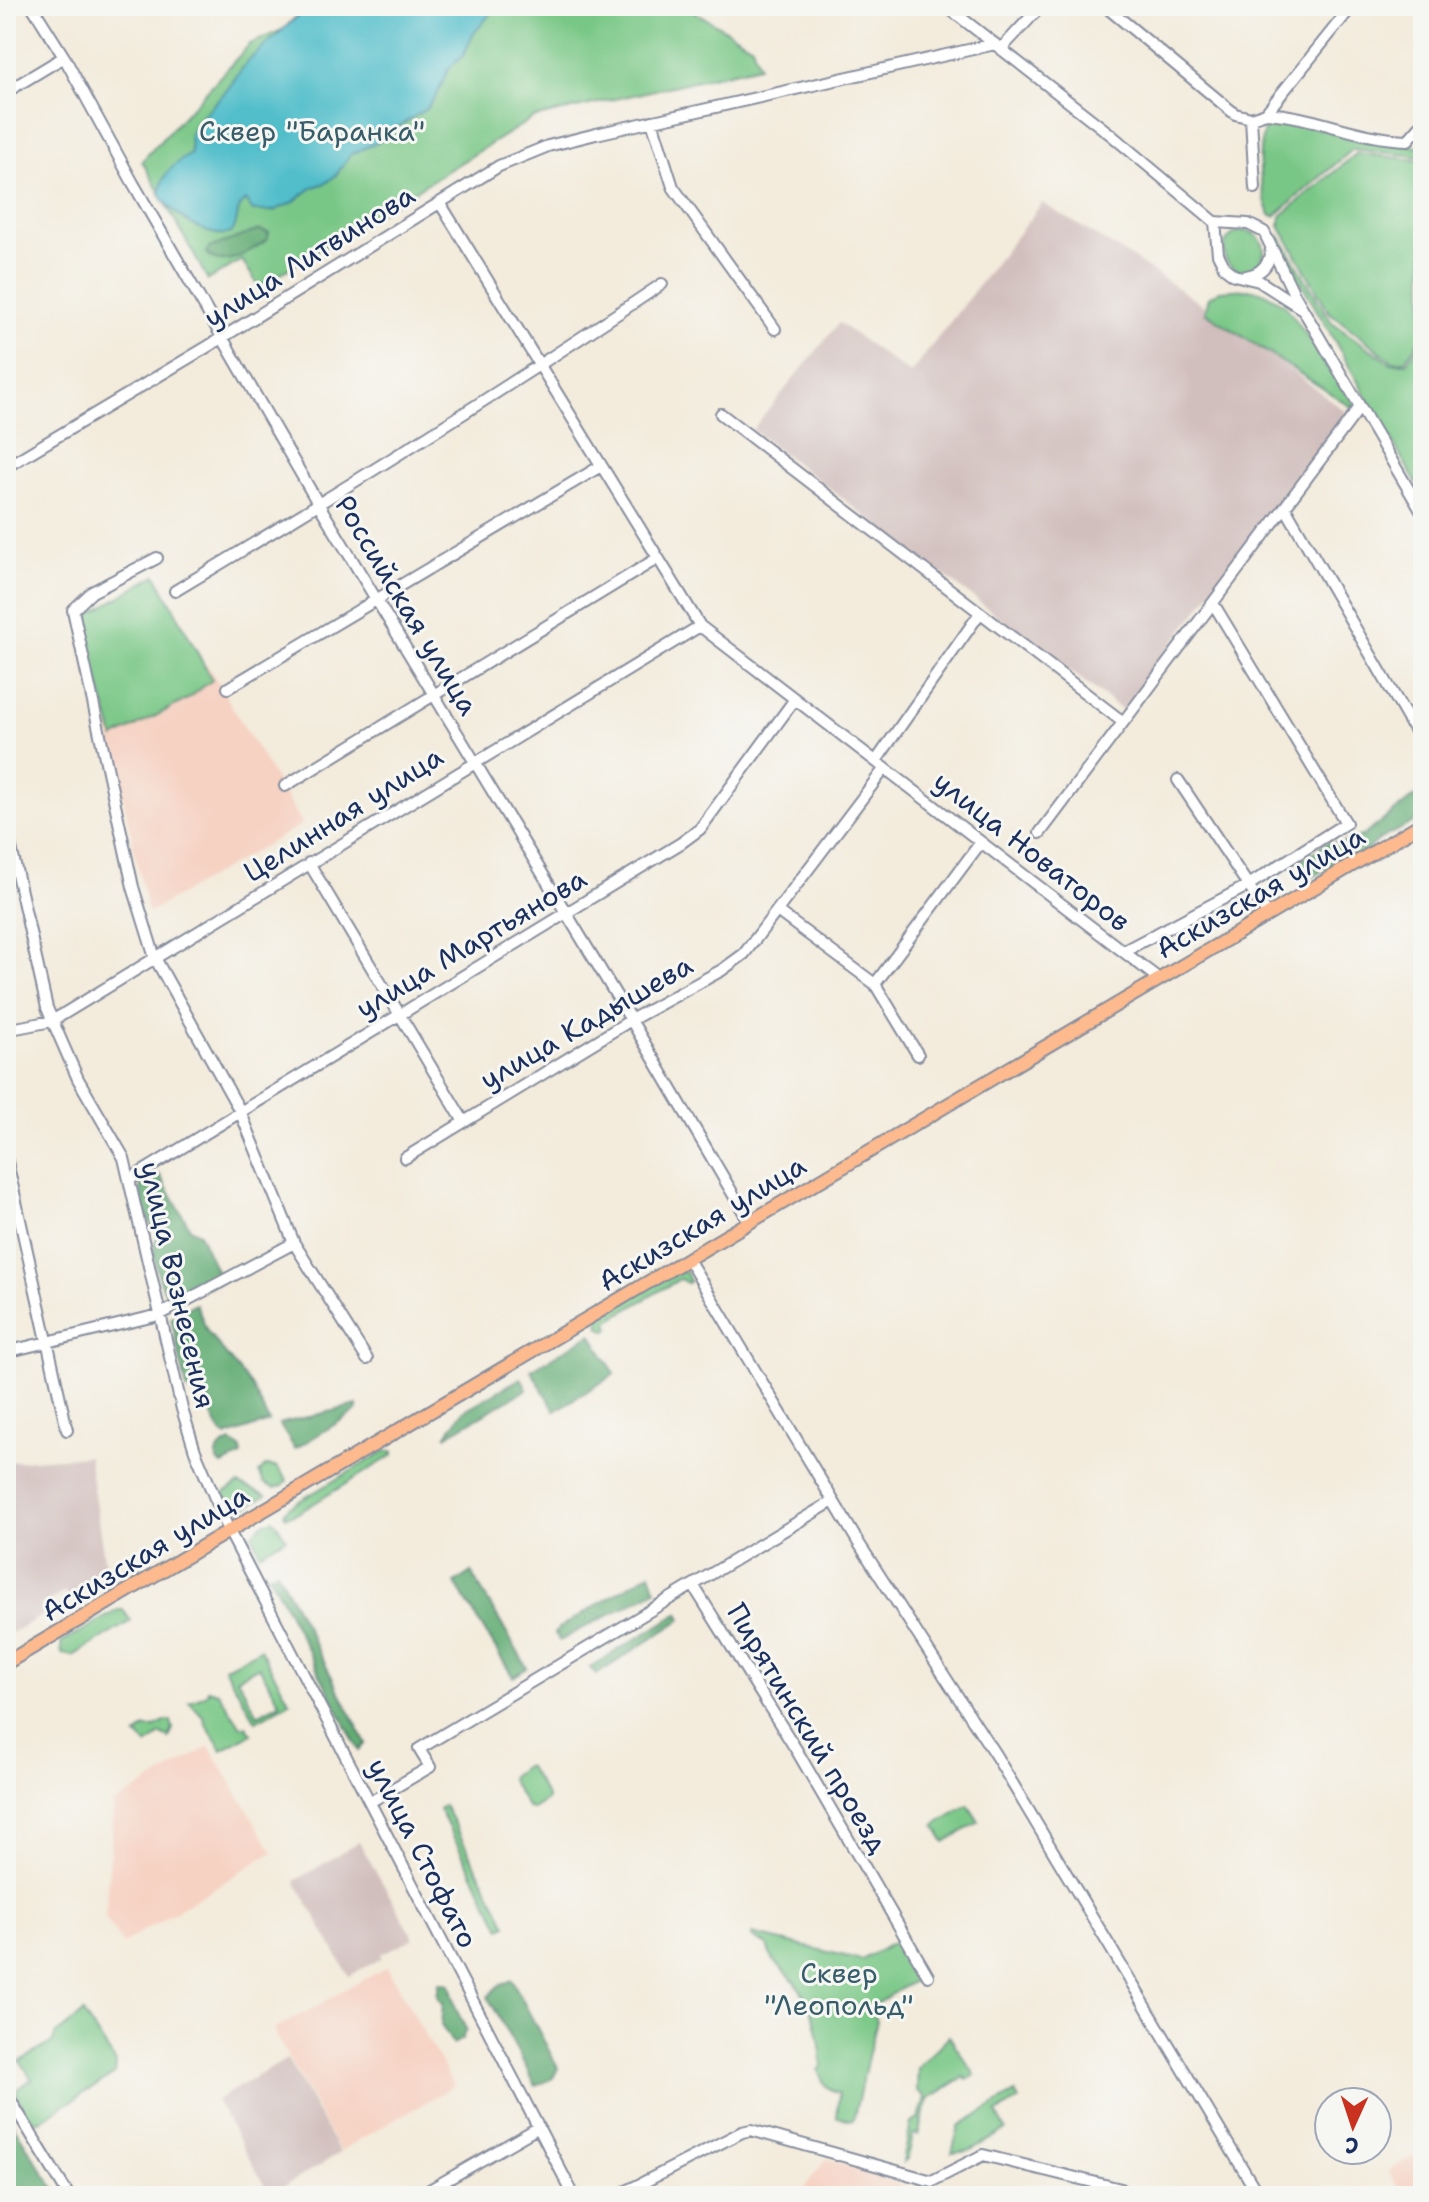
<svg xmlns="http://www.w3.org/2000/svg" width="1429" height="2202" font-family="'Shantell Sans',sans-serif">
	<rect width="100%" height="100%" fill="#f6f6f2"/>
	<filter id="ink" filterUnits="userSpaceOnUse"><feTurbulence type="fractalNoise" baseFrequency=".0125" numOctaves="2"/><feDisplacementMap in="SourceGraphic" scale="16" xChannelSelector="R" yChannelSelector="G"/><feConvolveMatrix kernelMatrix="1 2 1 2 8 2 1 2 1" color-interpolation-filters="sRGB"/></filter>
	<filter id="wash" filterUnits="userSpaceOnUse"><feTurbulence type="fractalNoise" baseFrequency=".006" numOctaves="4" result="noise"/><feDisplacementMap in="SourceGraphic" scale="32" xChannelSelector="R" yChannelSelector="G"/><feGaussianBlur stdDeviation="1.8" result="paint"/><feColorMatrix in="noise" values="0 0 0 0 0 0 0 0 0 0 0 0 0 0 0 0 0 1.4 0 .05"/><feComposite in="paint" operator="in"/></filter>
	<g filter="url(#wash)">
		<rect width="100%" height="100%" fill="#f3ebdb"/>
		<path fill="#f6d2c3" d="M208,666L302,824L148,913L108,727Z
			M209,1746L273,1852L122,1944L105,1917L114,1804Z
			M387,1967L454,2086L340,2151L273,2030Z
			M1423,2151V2196H1403L1388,2171Z
			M827,2158L929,2196H798Z"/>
		<path fill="#d1bfbd" d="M1042,203L1123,252L1212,311L1348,413L1122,710L752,430L839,323L910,374Z
			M88,1456L107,1577L69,1598L65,1592L40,1606L45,1614L6,1636V1462Z
			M359,1842L414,1938L381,1954L382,1958L349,1976L295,1881Z
			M287,2059L340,2153L270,2195L216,2100Z"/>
		<path fill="#79c786" stroke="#4a7b72" stroke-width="2" fill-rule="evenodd" d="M306,6H685L752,46L759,66L533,118L259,287L242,260L208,280L142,161L250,44L284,29Z
			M1277,119L1294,121L1361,141L1423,147V157L1353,149L1275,216L1270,215C1259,185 1255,154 1266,124Z
			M1357,153L1423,161V336L1404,361H1392L1329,312L1280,226L1281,216Z
			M1224 251a20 20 0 1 1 40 0a20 20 0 1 1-40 0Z
			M1279,235L1332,323L1391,363H1406L1423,340V495L1276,239Z
			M1248,289L1263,292L1285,305L1354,402L1356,410L1205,312L1209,297L1220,291Z
			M156,575L212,680L186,700L114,738L81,620Z
			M675,1272H686L690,1281L687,1283L680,1279L608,1321L610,1329L606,1331L600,1327L599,1318Z
			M385,1451H393V1455L298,1513L286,1516L284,1513L289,1507Z
			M265,1466L277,1467L287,1480L283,1486L274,1488L264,1483L259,1473Z
			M238,1484L266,1495L238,1512L234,1510L224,1493Z
			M274,1520L286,1538L260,1553L252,1534L264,1523Z
			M118,1610H123L131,1621L73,1656L62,1654L61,1643Z
			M260,1649L290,1702L256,1721L224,1668ZM259,1666L280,1703L258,1715L237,1678Z
			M208,1689L218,1692L241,1727L246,1726L252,1734L222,1750L205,1723L204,1717L189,1702L207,1694Z
			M167,1721H171L173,1729L169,1738L161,1734L147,1745L137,1735L145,1728H153Z
			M525,1766L529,1767L547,1797V1800L533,1809L528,1808L511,1780V1776Z
			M444,1805L507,1925L501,1928L439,1809Z
			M968,1805L979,1822L945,1842L935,1825Z
			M752,1934L862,1960L897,1941L901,1943L919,1971L917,1979L869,2008L877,2020L853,2120L837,2117L839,2093C825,2089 823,2082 818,2070L822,2066C820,2034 814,2003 792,1979C781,1965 771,1963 767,1945L752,1937Z
			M83,2013L116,2063L115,2074L38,2122C28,2118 17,2101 17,2089L32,2079L20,2061L53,2042L55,2035Z
			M949,2036L975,2075L967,2080L964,2077L928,2099L918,2135L913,2134L908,2158L903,2162L911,2123L919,2119L925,2097L917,2090L918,2068Z
			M1015,2093L1019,2100L997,2113L1006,2130L969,2151L952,2153L959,2126Z"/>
		<path fill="#62ac73" stroke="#3e6e68" stroke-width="2" d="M259,230L269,233L267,240C250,251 223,271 206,253L209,248Z
			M1415,796L1423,800V817L1420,819L1380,839L1362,854L1340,861L1313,877L1305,874L1299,862L1328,842L1342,843L1364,835Z
			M159,1174L190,1228L199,1233L221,1281L171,1302C163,1294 152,1258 154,1247C155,1238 165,1225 171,1220L151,1226L143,1204L140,1185L147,1176Z
			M196,1304L207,1331L252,1387L269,1422L226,1437C215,1429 211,1413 208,1400L187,1390L171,1318L183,1309Z
			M591,1334L615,1374L555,1411L531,1370Z
			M521,1378L527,1389L446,1436L463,1411Z
			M357,1405L358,1410L295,1449L279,1424Z
			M231,1442L241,1448L242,1456L222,1465L217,1461C215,1450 222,1446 231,1442Z
			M277,1571L366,1743L359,1751L269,1575Z
			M471,1572L527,1668L513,1677L455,1583Z
			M650,1573L656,1590C625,1609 591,1622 560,1641L555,1633L559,1628Z
			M679,1613L682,1619L596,1675L590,1667Z
			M512,1980L558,2068L553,2078L536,2086L488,1997L498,1986Z
			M439,1982L450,1984L456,2009L466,2029L462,2039L453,2044L441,2025L443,2003L437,1997Z
			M6,2114L59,2196H6Z"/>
		<path fill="#51beca" stroke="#367694" stroke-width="2" d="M309,6H497L474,33L463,56L448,69L438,93L426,109L398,127L389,137L351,154L336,175L326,183L313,187L292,203L273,211H253L245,200C234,210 240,223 231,233C209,240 170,214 160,194C161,173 174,164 191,154L190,135L200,118L227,90L246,63Z"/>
	</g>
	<g filter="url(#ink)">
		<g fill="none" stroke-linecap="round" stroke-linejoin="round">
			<defs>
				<path id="minor" d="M32,6L64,57L133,183L319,505L631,1020L750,1223
					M946,6L1110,134L1215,222L1248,224L1264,232L1294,294L1423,514
					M1105,6L1235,114L1251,118L1255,188
					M1001,49L1041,6
					M6,92L64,57
					M1266,113C1315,116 1358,139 1408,140L1423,123
					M1251,118L1266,113L1352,6
					M652,121L673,187L775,329
					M440,203L700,626L1159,979
					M1215,222L1218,254L1225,268L1234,275L1259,281L1301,308
					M1246,276C1261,274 1269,265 1271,250
					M721,414L1123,722
					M6,467L207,347L499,166L548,146L596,134L995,44
					M1285,507L1423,745
					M157,558L92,592L73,610L133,887L155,958L240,1111L294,1243L367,1359
					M175,591C340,492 503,391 662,284
					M228,688L601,466
					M876,761L980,613
					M1178,780L1268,915
					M285,786L658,558
					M6,825L47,1008L78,1079L124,1158L182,1409L195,1451L229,1531L574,2196
					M1040,833L1360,407
					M309,863L464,1122
					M777,911L875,984L918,1055
					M1124,951L1247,886L1346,823L1213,603
					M875,984L981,842
					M6,1030L52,1021L700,626
					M6,1157L67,1430
					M405,1158L631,1020L722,970L744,954L885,768
					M129,1180L681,843L700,829L795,699
					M688,1259L858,1542L996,1756L1259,2196
					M6,1352L159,1315L294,1243
					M693,1585L797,1751L928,1976
					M370,1802L430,1767L419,1749L833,1501
					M6,2093L69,2196
					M419,2196L539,2127
					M617,2196L742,2132L751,2130L932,2181L983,2155L1121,2189L1129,2196"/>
				<path id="major" d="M6,1663L1423,823"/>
			</defs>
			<use href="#minor" stroke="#878d9c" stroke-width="14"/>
			<use href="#major" stroke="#878d9c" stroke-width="16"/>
			<use href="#minor" stroke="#fff" stroke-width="10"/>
			<use href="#major" stroke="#fcba8e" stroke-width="12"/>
		</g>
	</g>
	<g text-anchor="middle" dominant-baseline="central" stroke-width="6" stroke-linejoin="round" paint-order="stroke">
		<g font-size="28" fill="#375d6a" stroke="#f6f6f2">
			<text x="312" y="131">Сквер "Баранка"</text>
			<text x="839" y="1973">Сквер<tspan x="839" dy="32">"Леопольд"</tspan></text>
		</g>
		<g font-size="28" fill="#1b2f5e" stroke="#f6f6f2">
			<text transform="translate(309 256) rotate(-32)">улица Литвинова</text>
			<text transform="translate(407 605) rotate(59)">Российская улица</text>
			<text transform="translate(343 814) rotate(-32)">Целинная улица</text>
			<text transform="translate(1032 851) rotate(38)">улица Новаторов</text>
			<text transform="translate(1260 892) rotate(-30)">Аскизская улица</text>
			<text transform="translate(471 943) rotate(-31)">улица Мартьянова</text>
			<text transform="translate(586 1022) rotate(-30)">улица Кадышева</text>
			<text transform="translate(702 1223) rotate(-31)">Аскизская улица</text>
			<text transform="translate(178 1285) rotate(77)">улица Вознесения</text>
			<text transform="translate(145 1553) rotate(-31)">Аскизская улица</text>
			<text transform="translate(808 1728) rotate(59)">Пирятинский проезд</text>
			<text transform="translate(423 1853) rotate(63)">улица Стофато</text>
		</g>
	</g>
	<rect width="1429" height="2202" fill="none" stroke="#f6f6f2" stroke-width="32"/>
	<g transform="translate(1353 2126) rotate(183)"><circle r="38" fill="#f6f6f2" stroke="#9ea6b7" stroke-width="2"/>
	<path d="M0-6L14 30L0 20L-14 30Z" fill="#c8321e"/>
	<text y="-12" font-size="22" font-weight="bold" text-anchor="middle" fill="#1b2f5e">С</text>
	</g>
</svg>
